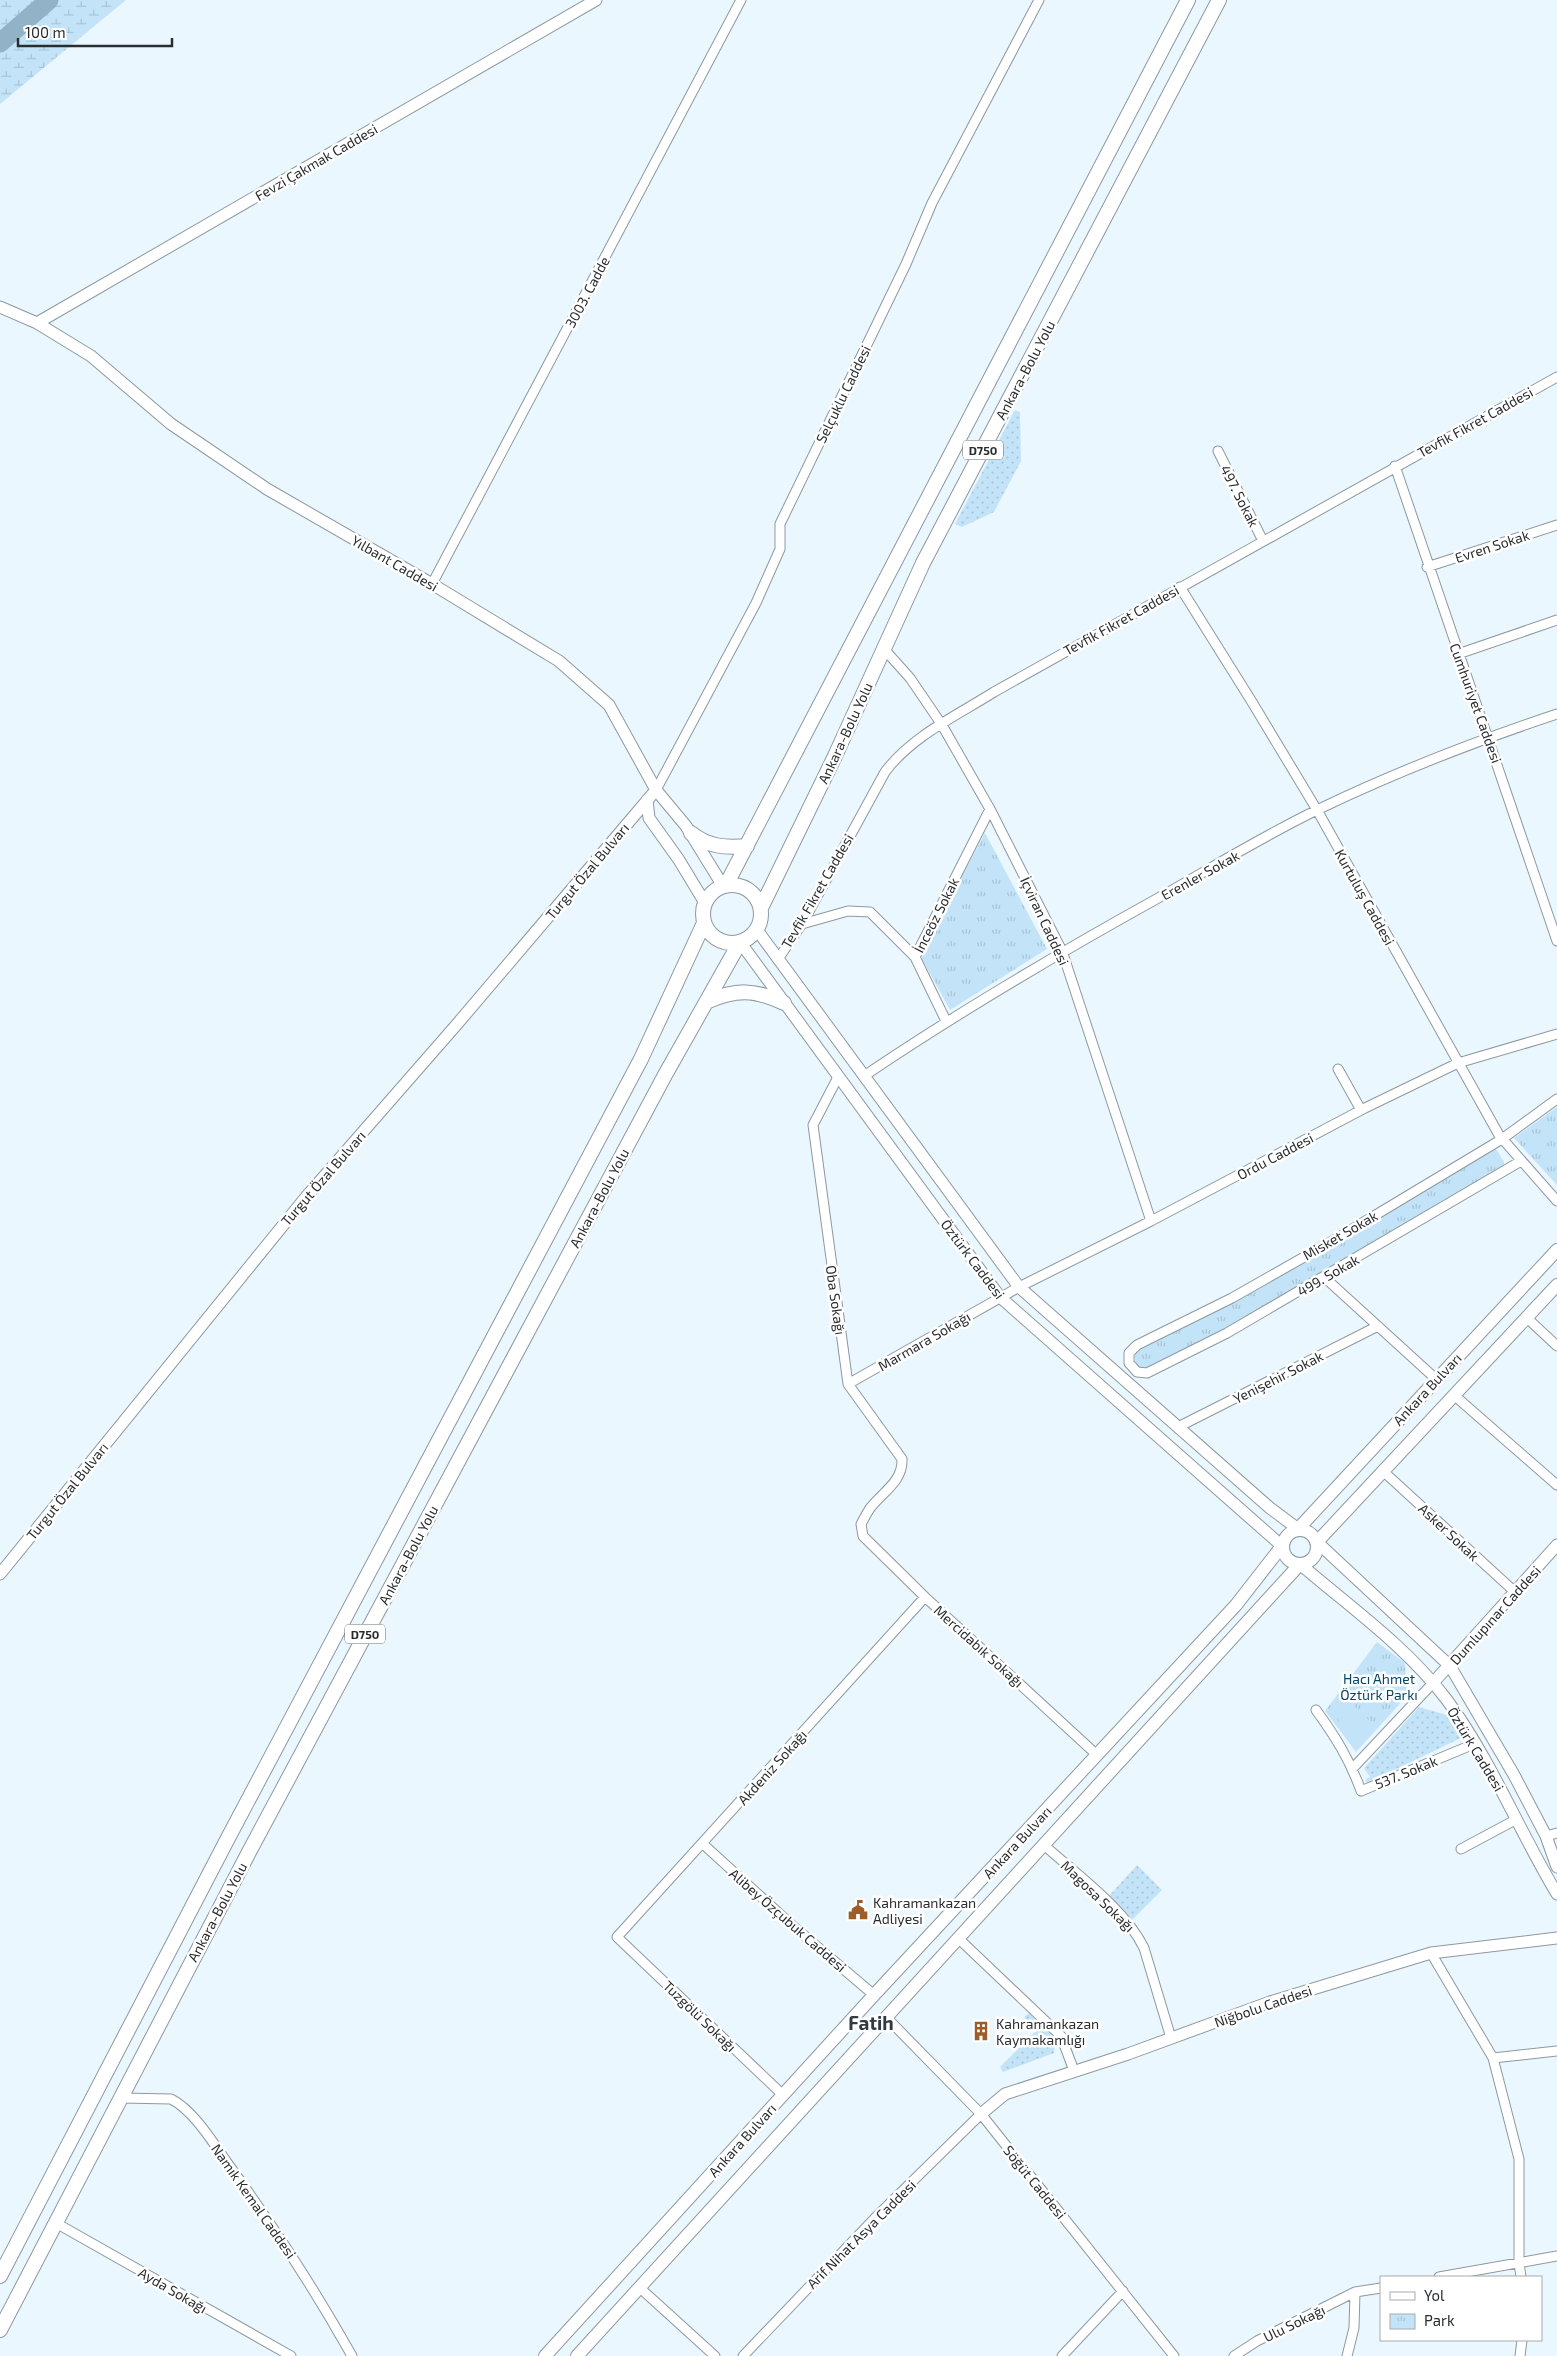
<svg xmlns="http://www.w3.org/2000/svg" width="1557" height="2356" font-family="'Exo 2',sans-serif">
	<defs>
		<pattern id="grass-dots" width="8" height="8" patternUnits="userSpaceOnUse" patternTransform="scale(1.25)"><rect width="8" height="8" fill="#c3e4f8"/><path d="M2 2h.1M6 6h.1" fill="none" stroke="#a8c4d5" stroke-width="1.8" stroke-linecap="round"/></pattern>
		<pattern id="wetland-marsh" width="20" height="14" patternUnits="userSpaceOnUse" patternTransform="scale(1.25)"><rect width="20" height="14" fill="#c3e4f8"/><path d="M1 5h8M5 5V1M11 12h8M15 12V8" fill="none" stroke="#a8c4d5"/></pattern>
		<pattern id="park-tufts" width="24" height="20" patternUnits="userSpaceOnUse" patternTransform="scale(1.25)"><rect width="24" height="20" fill="#c3e4f8"/><path d="M3 7l-1-3M5 7V3M7 7l1-3M15 17l-1-3M17 17v-4M19 17l1-3" fill="none" stroke="#a8c4d5"/></pattern>
	</defs>
	<rect width="100%" height="100%" fill="#ebf7ff"/>
	<path fill="url(#grass-dots)" d="M1015,410L1020,412L1021,461L994,512L962,527L955,524Z
		M1419,1707L1447,1715L1461,1738L1367,1783L1365,1780L1370,1777L1364,1768Z
		M1137,1865L1162,1890L1132,1920L1108,1897Z
		M1029,2013L1056,2038L1054,2053L1003,2072L1000,2067L1037,2030L1024,2017Z"/>
	<path fill="url(#wetland-marsh)" d="M0,0H126L0,104Z"/>
	<path fill="url(#park-tufts)" d="M985,833L1047,949L950,1010L922,959L923,950Z
		M1557,1107V1185L1514,1138Z
		M1495,1147L1504,1162V1167C1386,1237 1270,1310 1147,1370L1136,1365L1134,1353L1141,1347L1200,1319Z
		M1377,1642L1405,1663L1407,1696L1356,1752L1325,1711Z"/>
	<path fill="#c3e4f8" d="M1342,1694L1373,1724L1357,1741L1330,1710Z"/>
	<g fill="none" stroke-linecap="round" stroke-linejoin="round">
		<path stroke="#92b3c7" stroke-width="19" d="M0,43L49,0"/>
		<defs>
			<path id="minor" d="M1218,451L1263,541
				M1395,466L1557,941
				M1427,567L1557,525
				M432,584L741,0
				M1180,587L1252,702L1317,810L1499,1135L1557,1201
				M884,649L910,678L942,725L990,809L1062,951L1151,1221
				M1458,654L1557,620
				M656,790L756,603L780,549V524L906,264L932,203L1039,0
				M802,924L848,911L870,912L915,957L946,1021
				M915,957L990,809
				M778,959L802,924L885,772C912,736 956,716 994,692L1557,377
				M1338,1069L1361,1110
				M864,1076C960,1011 1059,953 1160,897C1213,867 1265,835 1319,809C1396,772 1476,741 1557,714
				M838,1077L813,1125L848,1384L902,1459C903,1481 884,1491 871,1507C867,1512 864,1519 861,1524L863,1536L925,1597L1097,1755
				M1521,1161L1227,1333L1147,1373L1137,1372L1129,1363V1353L1137,1345L1232,1298L1334,1240L1502,1139L1557,1099
				M1324,1277L1436,1379
				M1527,1318L1557,1346
				M848,1384L1019,1287L1151,1221L1365,1108L1458,1063L1557,1034
				M1455,1396L1557,1485
				M1178,1427L1378,1326
				M1384,1472L1515,1592
				M1316,1710C1335,1736 1350,1760 1361,1791L1474,1744
				M1353,1768L1432,1684
				M1546,1836L1557,1833
				M703,1844L794,1927L874,1995
				M1044,1845C1076,1874 1125,1909 1144,1948L1171,2038
				M1461,1849L1517,1819
				M958,1938L1061,2036L1074,2071
				M1431,1953L1493,2058L1519,2159V2263L1521,2277
				M886,2017L981,2114L1174,2356
				M1493,2058L1557,2051
				M783,2095L617,1937L925,1597
				M121,2098L171,2099C193,2110 212,2141 226,2161C272,2224 314,2288 352,2356
				M56,2223L291,2356
				M1439,2277L1557,2256
				M640,2288L715,2356
				M743,2356L875,2218L981,2114
				M1062,2356L1123,2291
				M1234,2356L1257,2341L1355,2292L1381,2288
				M1347,2356L1354,2328L1355,2292
				M1520,2356L1522,2340"/>
			<path id="tertiary" d="M0,307L37,323L91,356L171,424L267,489L432,584L559,661L609,705L656,790L686,826L723,886
				M37,323L596,0
				M647,800L649,818L679,860L705,903
				M757,930L1019,1287L1270,1508L1298,1529
				M740,942L1000,1297L1282,1546
				M1317,1542L1450,1666L1514,1775L1546,1836L1557,1867
				M1300,1564C1350,1607 1407,1647 1447,1700C1491,1760 1519,1831 1557,1894
				M0,1574L306,1197L458,1023L656,790
				M1432,1684L1557,1545
				M981,2114L1005,2094L1128,2054L1270,2002L1431,1953L1557,1938"/>
			<path id="secondary" d="M1298,1529L1557,1250
				M1283 1547a17 17 0 1 1 34 0a17 17 0 1 1-34 0Z
				M1317,1542L1557,1285
				M545,2356L874,1995L1236,1605L1282,1546
				M577,2356L1300,1564"/>
			<path id="trunk" d="M691,833C708,847 726,848 747,846
				M703 914a29 29 0 1 1 58 0a29 29 0 1 1-58 0Z
				M726,885L1188,0
				M761,908L835,756L923,563L1219,0
				M706,1002C736,989 754,989 784,1003
				M0,2276L227,1840L641,1059L704,923
				M0,2330L249,1852L665,1075L740,942"/>
		</defs>
		<use href="#minor" stroke="#8d989f" stroke-width="11"/>
		<use href="#tertiary" stroke="#8d989f" stroke-width="13"/>
		<use href="#secondary" stroke="#8d989f" stroke-width="14"/>
		<use href="#trunk" stroke="#8d989f" stroke-width="16"/>
		<use href="#minor" stroke="#fff" stroke-width="9"/>
		<use href="#tertiary" stroke="#fff" stroke-width="11"/>
		<use href="#secondary" stroke="#fff" stroke-width="12"/>
		<use href="#trunk" stroke="#fff" stroke-width="14"/>
	</g>
	<defs>
		<symbol id="civic-bare" viewBox="-9 -9 18 18"><path d="M-.6-6.5H3V-4.5H.6V-3L4-1V1h2V6H-6V1h2V-1L-.6-3ZM-1.2 2.5V6h2.4V2.5Z" fill="#9e5c29" stroke="#fff" stroke-width="2.5" paint-order="stroke"/></symbol>
		<symbol id="building-bare" viewBox="-9 -9 18 18"><path d="M-4-6H4V6H1V3H-1V6H-4ZM-2.5-4.3h1.7v1.8h-1.7ZM.8-4.3h1.7v1.8H.8ZM-2.5-1h1.7V.8h-1.7ZM.8-1h1.7V.8H.8Z" fill="#9e5c29" stroke="#fff" stroke-width="2.5" paint-order="stroke"/></symbol>
	</defs>
	<g fill-rule="evenodd">
		<use href="#civic-bare" x="844" y="1896" width="28" height="28"/>
		<use href="#building-bare" x="967" y="2017" width="28" height="28"/>
	</g>
	<g text-anchor="middle" dominant-baseline="central" stroke-width="5" stroke-linejoin="round" paint-order="stroke">
		<g fill="#fff" stroke="#696c6e" stroke-width="1">
			<rect x="963" y="440.5" width="40" height="19" rx="4"/>
			<rect x="345" y="1624.5" width="40" height="19" rx="4"/>
		</g>
		<g font-size="12" font-weight="bold" fill="#292d30">
			<text x="983" y="450">D750</text>
			<text x="365" y="1634">D750</text>
		</g>
		<g font-size="14" fill="#292d30" stroke="#fff">
			<text transform="translate(316 162) rotate(-30)">Fevzi Çakmak Caddesi</text>
			<text transform="translate(587 292) rotate(-62)">3003. Cadde</text>
			<text transform="translate(1025 370) rotate(-62)">Ankara-Bolu Yolu</text>
			<text transform="translate(843 394) rotate(-64)">Selçuklu Caddesi</text>
			<text transform="translate(1475 422) rotate(-29)">Tevfik Fikret Caddesi</text>
			<text transform="translate(1240 496) rotate(63)">497. Sokak</text>
			<text transform="translate(1492 546) rotate(-18)">Evren Sokak</text>
			<text transform="translate(395 563) rotate(30)">Yılbant Caddesi</text>
			<text transform="translate(1121 620) rotate(-29)">Tevfik Fikret Caddesi</text>
			<text transform="translate(1476 703) rotate(70)">Cumhuriyet Caddesi</text>
			<text transform="translate(845 733) rotate(-65)">Ankara-Bolu Yolu</text>
			<text transform="translate(587 871) rotate(-50)">Turgut Özal Bulvarı</text>
			<text transform="translate(1200 875) rotate(-29)">Erenler Sokak</text>
			<text transform="translate(817 891) rotate(-60)">Tevfik Fikret Caddesi</text>
			<text transform="translate(1365 897) rotate(61)">Kurtuluş Caddesi</text>
			<text transform="translate(936 915) rotate(-63)">İnceöz Sokak</text>
			<text transform="translate(1045 921) rotate(65)">İçviran Caddesi</text>
			<text transform="translate(1275 1156) rotate(-28)">Ordu Caddesi</text>
			<text transform="translate(323 1178) rotate(-49)">Turgut Özal Bulvarı</text>
			<text transform="translate(599 1198) rotate(-62)">Ankara-Bolu Yolu</text>
			<text transform="translate(1340 1235) rotate(-30)">Misket Sokak</text>
			<text transform="translate(973 1259) rotate(53)">Öztürk Caddesi</text>
			<text transform="translate(1328 1275) rotate(-30)">499. Sokak</text>
			<text transform="translate(836 1300) rotate(82)">Oba Sokağı</text>
			<text transform="translate(924 1341) rotate(-30)">Marmara Sokağı</text>
			<text transform="translate(1278 1377) rotate(-27)">Yenişehir Sokak</text>
			<text transform="translate(1427 1389) rotate(-47)">Ankara Bulvarı</text>
			<text transform="translate(67 1491) rotate(-51)">Turgut Özal Bulvarı</text>
			<text transform="translate(1449 1532) rotate(43)">Asker Sokak</text>
			<text transform="translate(408 1555) rotate(-62)">Ankara-Bolu Yolu</text>
			<text transform="translate(1495 1615) rotate(-48)">Dumlupınar Caddesi</text>
			<text transform="translate(979 1646) rotate(42)">Mercidabık Sokağı</text>
			<text transform="translate(1476 1749) rotate(59)">Öztürk Caddesi</text>
			<text transform="translate(772 1767) rotate(-48)">Akdeniz Sokağı</text>
			<text transform="translate(1406 1772) rotate(-22)">537. Sokak</text>
			<text transform="translate(1017 1842) rotate(-47)">Ankara Bulvarı</text>
			<text transform="translate(1098 1896) rotate(44)">Magosa Sokağı</text>
			<text transform="translate(217 1912) rotate(-62)">Ankara-Bolu Yolu</text>
			<text transform="translate(788 1920) rotate(41)">Alibey Özçubuk Caddesi</text>
			<text transform="translate(1263 2006) rotate(-19)">Niğbolu Caddesi</text>
			<text transform="translate(700 2016) rotate(44)">Tuzgölü Sokağı</text>
			<text transform="translate(742 2140) rotate(-48)">Ankara Bulvarı</text>
			<text transform="translate(1035 2182) rotate(51)">Söğüt Caddesi</text>
			<text transform="translate(254 2201) rotate(55)">Namık Kemal Caddesi</text>
			<text transform="translate(861 2234) rotate(-45)">Arif Nihat Asya Caddesi</text>
			<text transform="translate(173 2290) rotate(30)">Ayda Sokağı</text>
			<text transform="translate(1294 2323) rotate(-26)">Ulu Sokağı</text>
		</g>
		<g font-size="14" fill="#084764" stroke="#fff">
			<text x="1379" y="1678">Hacı Ahmet<tspan x="1379" dy="16">Öztürk Parkı</tspan></text>
		</g>
		<g font-size="14" fill="#292d30" stroke="#fff" text-anchor="start">
			<text x="873" y="1902">Kahramankazan<tspan x="873" dy="16">Adliyesi</tspan></text>
			<text x="996" y="2023">Kahramankazan<tspan x="996" dy="16">Kaymakamlığı</tspan></text>
		</g>
		<g font-size="19" font-weight="bold" fill="#303a40" stroke="#fff">
			<text x="871" y="2022">Fatih</text>
		</g>
	</g>
	<rect x="1380" y="2276" width="162" height="65" fill="#ffffff" stroke="#a9abac"/>
	<rect x="1390" y="2292" width="25" height="8" fill="#ffffff" stroke="#a9abac"/>
	<text x="1424" y="2301" font-size="15" fill="#292d30">Yol</text>
	<rect x="1390" y="2314" width="25" height="15" fill="url(#park-tufts)" stroke="#a9abac"/>
	<text x="1424" y="2326" font-size="15" fill="#292d30">Park</text>
	<path d="M18 38v8h154v-8" fill="none" stroke="#292d30" stroke-width="2.5"/>
	<text x="25" y="38" font-size="15" fill="#292d30" stroke="#ffffff" stroke-width="4" paint-order="stroke">100 m</text>
</svg>
